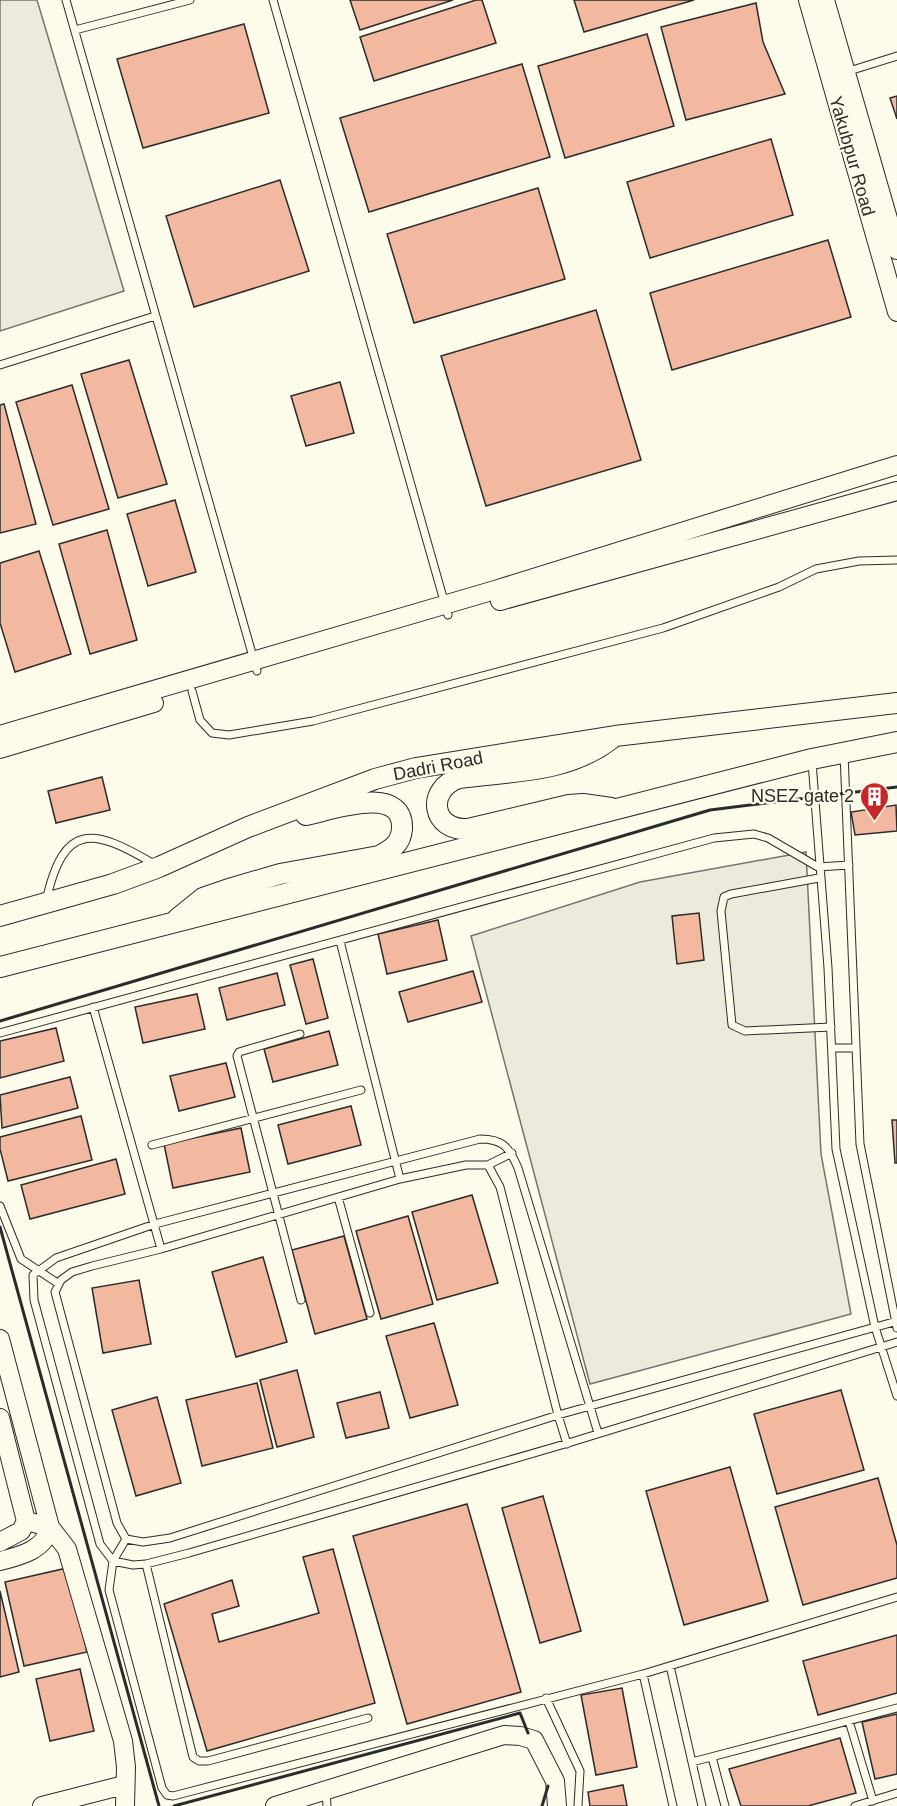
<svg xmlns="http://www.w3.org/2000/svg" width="897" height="1806" font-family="Helvetica,sans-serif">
	<rect width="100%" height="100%" fill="#fdfbea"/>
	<path fill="#ecebdb" stroke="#74746e" stroke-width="1.5" d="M0,0H37L124,291L0,331Z
		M806,852L821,1154L851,1314L590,1384L471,936L640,882Z"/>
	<path fill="#f2b8a0" stroke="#2b2b2b" stroke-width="1.5" d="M350,0H453L360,30Z
		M476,0H482L496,43L374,81L360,37Z
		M574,0H694L584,32Z
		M756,3L763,42L785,94L686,120L661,27Z
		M244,24L269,113L143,148L117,59Z
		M647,34L674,126L565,158L538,66Z
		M522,64L550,157L369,212L340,118Z
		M897,96V119L890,98Z
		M771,139L793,215L650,258L627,182Z
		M280,180L309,271L194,307L166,216Z
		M538,188L565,279L414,323L387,234Z
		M828,240L851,317L672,370L650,293Z
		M596,310L641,460L486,506L441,356Z
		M129,360L167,484L118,498L81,374Z
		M340,382L354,433L306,446L291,396Z
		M72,385L109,509L53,525L16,402Z
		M4,404L36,524L0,533V405Z
		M175,500L196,572L148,586L127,514Z
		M107,530L137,640L90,654L59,544Z
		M39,551L71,654L15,672L0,623V563Z
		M102,777L110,810L56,823L48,791Z
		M896,805L897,831L855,835L851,812Z
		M699,913L704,960L677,964L672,916Z
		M438,920L447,960L387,974L378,934Z
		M313,959L328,1018L306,1024L290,965Z
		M473,971L482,1002L408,1022L399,992Z
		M277,973L285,1005L227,1020L219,988Z
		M197,994L205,1029L143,1043L135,1007Z
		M56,1028L64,1061L0,1078V1041Z
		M329,1031L338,1065L273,1082L264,1049Z
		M226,1063L235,1097L179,1111L170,1076Z
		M70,1077L78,1108L2,1128L0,1095Z
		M351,1106L361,1145L288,1164L278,1125Z
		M81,1116L92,1160L8,1181L0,1149V1137Z
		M892,1120H897V1163H895Z
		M241,1128L250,1172L173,1188L164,1144Z
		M116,1159L125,1194L30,1219L21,1185Z
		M472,1195L498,1283L437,1300L412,1212Z
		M408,1216L433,1304L381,1319L356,1231Z
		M344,1236L367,1319L315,1334L292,1250Z
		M263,1257L287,1342L236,1357L212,1272Z
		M139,1280L151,1344L103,1353L92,1288Z
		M434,1323L458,1405L410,1418L386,1336Z
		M297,1370L314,1437L277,1447L260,1380Z
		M257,1383L273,1448L202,1466L186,1400Z
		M841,1390L864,1470L777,1494L754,1414Z
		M380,1392L389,1428L346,1438L337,1403Z
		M157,1397L181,1483L136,1496L112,1410Z
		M730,1467L768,1601L684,1625L646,1491Z
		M878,1478L897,1545V1578L803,1605L775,1507Z
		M543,1496L581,1631L540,1643L502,1508Z
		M467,1504L521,1692L407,1724L353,1536Z
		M333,1549L375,1703L207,1751L164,1604L232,1580L239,1606L212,1614L219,1642L319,1613L303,1557Z
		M67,1568L87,1652L24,1666L5,1582Z
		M0,1591L19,1672L0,1677Z
		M897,1635V1693L818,1715L803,1661Z
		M80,1669L94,1731L50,1741L36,1679Z
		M622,1688L637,1767L596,1775L581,1695Z
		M897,1714V1774L875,1779L862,1722Z
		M840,1738L856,1793L808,1806H741L729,1769Z
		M623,1785L627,1806H590L588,1792Z"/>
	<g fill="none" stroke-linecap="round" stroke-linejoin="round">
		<defs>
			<path id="service" d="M66,0L257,671
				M273,0L448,615
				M75,30L190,0
				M846,72L897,56
				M0,365L155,316
				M192,691L200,720L212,733L229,735L313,721L663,628L779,587L816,569L859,561L897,560
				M844,754L860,1144L897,1328
				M812,762L828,968L836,1149L875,1327L897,1396
				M819,878L731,894L724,897L721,911L732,1025L745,1031L831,1027
				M46,901C64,821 93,828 154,864
				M340,941L400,1179
				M93,1007L161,1249
				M0,1033L714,838L754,834L768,838L818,867L849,865
				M300,1034L239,1052L237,1056L301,1300
				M832,1048H856
				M152,1145L361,1090
				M488,1165L512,1153
				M338,1197L370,1313
				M0,1206L21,1259L59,1284
				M598,1433L518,1168C509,1147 503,1139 480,1139L155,1224L56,1258L33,1275L34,1300L100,1544L113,1561L133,1565L146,1564L189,1553L565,1444L897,1342
				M567,1444L558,1415L500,1187L488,1165H466L400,1179L161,1249L92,1266L72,1272L61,1280L55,1292L117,1523L126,1539L143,1542L170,1538L558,1415L897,1321
				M126,1539L113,1561L109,1590L162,1788L167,1795L173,1796L643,1674L897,1597
				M146,1564L193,1757L199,1761H208L368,1718
				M670,1666L702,1806
				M643,1674L673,1806
				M546,1698L580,1771L578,1806
				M849,1721L873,1801
				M712,1757L725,1806
				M692,1762L897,1708
				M326,1791L327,1806
				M855,1806L897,1793"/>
			<path id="tertiary" d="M808,0L897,312
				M825,0L897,250
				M500,601L897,491
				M0,735L495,590L897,465
				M0,749L154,703
				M0,1339L50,1527C45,1550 20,1556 0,1561
				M0,1418L26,1521L21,1531L0,1542
				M26,1521L50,1527L67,1549L123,1741L126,1767L125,1806
				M42,1806L124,1785
				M275,1806L504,1735L520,1736L534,1740L555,1781L557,1806"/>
			<path id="secondary" d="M611,739C567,773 512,771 459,778C426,789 431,831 468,829L569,805L583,804L611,808
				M0,916L113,884L159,867L248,827L375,779L416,768L615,736L897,703
				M177,919L203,898L232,888L280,874L379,856C391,850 401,844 402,829C404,783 331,810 306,815
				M0,967L812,759L897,742"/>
		</defs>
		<use href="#service" stroke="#2b2b2b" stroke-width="9"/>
		<use href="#tertiary" stroke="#2b2b2b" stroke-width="20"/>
		<use href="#secondary" stroke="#2b2b2b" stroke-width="22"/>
		<use href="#service" stroke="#fdfbea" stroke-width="7"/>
		<use href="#tertiary" stroke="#fdfbea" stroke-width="18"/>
		<use href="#secondary" stroke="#fdfbea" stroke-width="20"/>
		<path stroke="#2b2b2b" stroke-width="3" d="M0,1021L710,810L897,787
			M0,1227L159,1806
			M174,1806L520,1713L528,1733
			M542,1806L548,1786"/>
	</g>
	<defs>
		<symbol id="building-pin" viewBox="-11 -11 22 30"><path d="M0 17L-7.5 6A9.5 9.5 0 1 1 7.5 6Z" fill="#c62828" stroke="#fdfbea"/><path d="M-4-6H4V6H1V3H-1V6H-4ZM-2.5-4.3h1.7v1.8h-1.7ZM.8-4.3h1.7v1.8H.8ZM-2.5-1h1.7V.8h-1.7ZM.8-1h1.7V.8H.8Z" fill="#fff"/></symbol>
	</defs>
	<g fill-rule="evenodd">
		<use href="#building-pin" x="858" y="780" width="33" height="45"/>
	</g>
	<g text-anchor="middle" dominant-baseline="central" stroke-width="4.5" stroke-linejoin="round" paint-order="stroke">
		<g font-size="18" fill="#2b2b2b" stroke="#fdfbea">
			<text transform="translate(852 156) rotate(74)">Yakubpur Road</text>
			<text transform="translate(438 766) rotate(-11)">Dadri Road</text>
		</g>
		<g font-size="18" fill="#2b2b2b" stroke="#fdfbea" text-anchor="end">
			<text x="854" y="796">NSEZ gate 2</text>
		</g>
	</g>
</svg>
